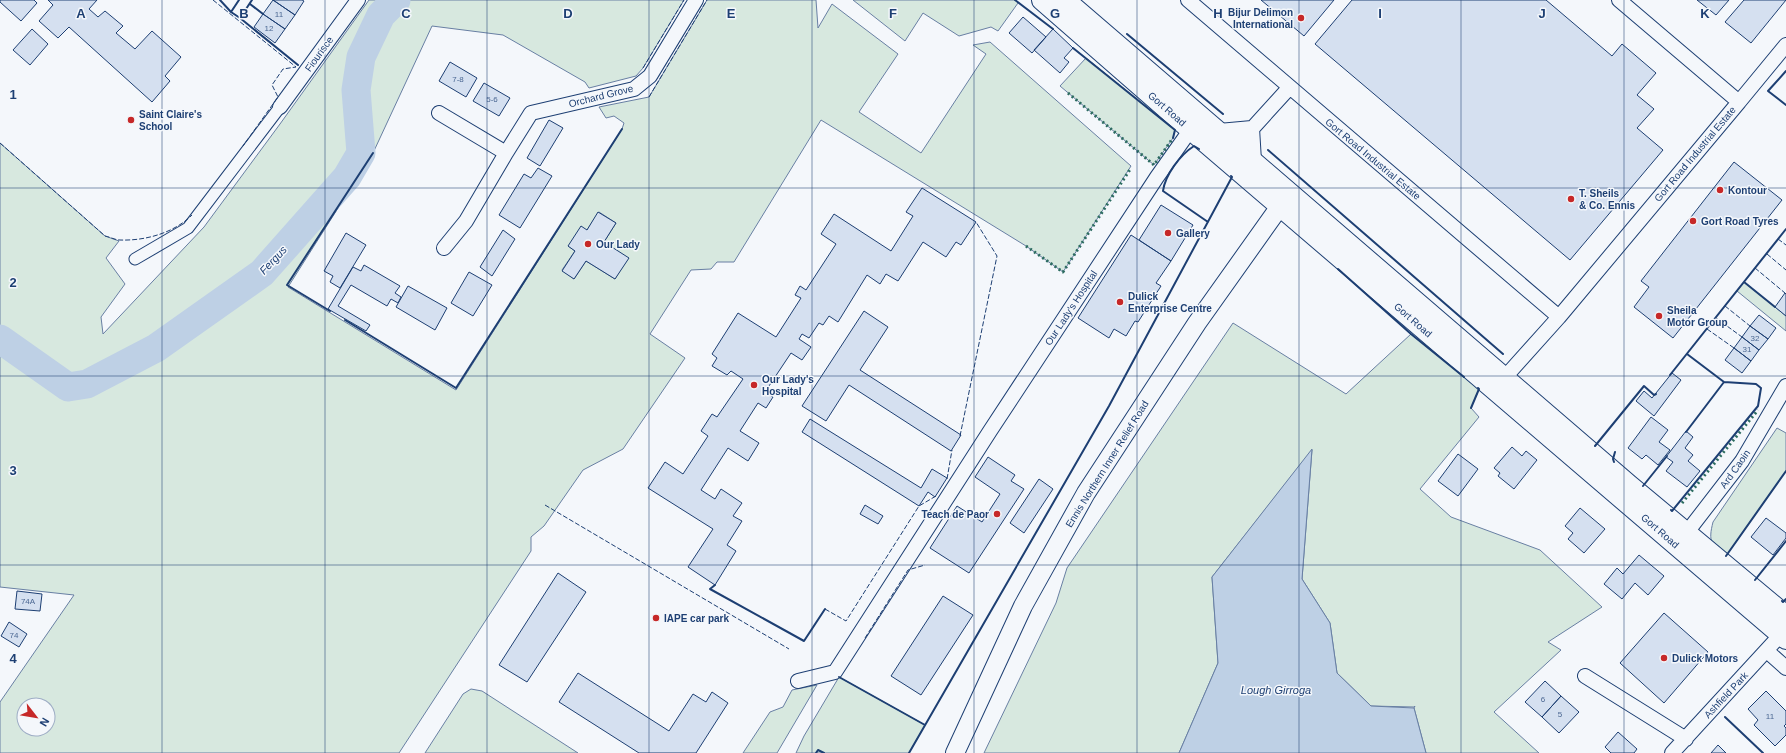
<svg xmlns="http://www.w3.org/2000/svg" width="1786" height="753" font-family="Helvetica,sans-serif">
	<rect width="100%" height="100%" fill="#f4f7fb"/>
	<path fill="#d7e8df" stroke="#687fa3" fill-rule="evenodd" d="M369,0H684L643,68L636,76L589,88L585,82L503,35L432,26L373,153L288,287L456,390L622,129L624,123L614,116L606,118L599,107L649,97L707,0H816L818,28L832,4L898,54L859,112L921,153L986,54L973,45L990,42L1131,166L1063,272L1026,246L821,120L734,262H717L711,269L691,270L650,334L685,358L623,449L583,470L544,526L531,537V551L399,753H0V702L74,595L0,587V143L105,236L119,241L106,258L125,284L101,317L103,334L204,227L280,124ZM599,212L616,223L604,242L627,258L615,279L586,261L574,279L562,270L575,251L568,246L587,230ZM24,705H48V729H24Z
		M853,0H1015L1018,3L998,31L991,27L959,36L923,13L905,41Z
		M1086,58L1175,130L1173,138L1154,165L1060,86Z
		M1744,282L1786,316V331L1737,291Z
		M1233,323L1346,394L1411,334L1479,389L1471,408L1479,417L1420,489L1451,517L1540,550L1602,607L1548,642L1561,650L1494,712L1539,753H1426L1414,708L1415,706L1414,707L1371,706L1337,673L1330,623L1302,579L1312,450L1212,577L1218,663L1179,753H984L1056,603L1067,568Z
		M1777,428L1786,433V471L1726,556C1711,544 1708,542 1713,522Z
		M839,677L925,725L909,753H796L804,736Z
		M817,685L777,753H743L770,712L783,707L792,690Z
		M471,689L482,691L578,753H425L463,694Z"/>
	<path fill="#bed0e5" stroke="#687fa3" d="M1312,449L1302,579L1330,623L1337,673L1371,706L1414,708L1426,753H1179L1218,663L1212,577Z"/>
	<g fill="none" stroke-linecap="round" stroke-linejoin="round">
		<path stroke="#bed0e5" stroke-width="29" d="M0,339L68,387L87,384L156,348L262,273L347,177L361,153L356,90L361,57L381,15L396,0"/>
	</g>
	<path fill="#d5e0f0" stroke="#1d3f73" d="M0,0H34L37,3L21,21L0,2Z
		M48,0H97L89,9L98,17L105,11L123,26L116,33L135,49L152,31L181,57L165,76L170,81L152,102L69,27L58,38L39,21L53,5Z
		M273,0H302L304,1L295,15Z
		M273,0L295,15L285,29L263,14Z
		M1261,0H1334L1304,36Z
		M1352,0H1546L1612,56L1622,44L1656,73L1637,95L1654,109L1637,128L1663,150L1570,260L1315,44Z
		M1697,0H1729L1716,15Z
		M1744,0H1786L1751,43L1725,22Z
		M263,14L285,29L275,43L254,27Z
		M1023,17L1046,37L1032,53L1009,33Z
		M32,29L48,44L30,65L13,50Z
		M1053,29L1073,48L1064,58L1069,62L1060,73L1034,50Z
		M450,62L477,78L466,97L439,81Z
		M484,83L510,98L499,116L473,101Z
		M549,120L563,128L540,166L527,158Z
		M1734,162L1782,200L1673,338L1634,307L1649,287L1641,281Z
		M538,168L552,176L520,228L499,215L524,174L531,178Z
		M922,188L976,222L961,245L956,242L946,257L923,242L898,281L886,274L880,284L867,275L838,322L829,316L823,325L819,323L809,338L802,334L799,339L811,347L802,360L791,353L765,392L773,397L766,408L758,403L740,431L759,443L748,461L728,448L701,490L715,499L721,489L742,503L733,516L742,521L727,545L736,551L715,585L688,567L713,529L648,488L665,462L683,474L708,436L701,431L712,414L717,417L743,379L731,371L727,375L712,366L717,358L712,354L738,313L776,337L801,298L795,295L800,286L806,290L836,244L821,234L834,214L891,251L913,216L906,212Z
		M1161,205L1193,225L1171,261L1139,240Z
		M598,212L616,223L604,242L629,258L615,279L586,261L574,279L562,271L575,251L568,246L581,226L587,230Z
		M503,230L515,239L492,276L480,267Z
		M346,233L366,245L340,288L330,282L333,276L324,271Z
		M1131,235L1171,261L1156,283L1161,286L1138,322L1135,321L1126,336L1114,329L1109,338L1078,318Z
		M364,265L400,286L395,293L401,297L398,303L391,299L387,306L351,285L338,306L370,325L366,331L328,309L353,267L361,271Z
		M469,272L492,285L473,316L451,303Z
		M408,286L447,308L435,330L396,307Z
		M1785,293L1786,294V316L1775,307Z
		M864,311L888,327L860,370L961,435L951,451L849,385L826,421L802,406Z
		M1759,315L1776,328L1768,339L1750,326Z
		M1750,326L1768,339L1759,350L1742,337Z
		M1742,337L1759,350L1751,361L1734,348Z
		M1734,348L1751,361L1742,373L1725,360Z
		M1672,373L1681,380L1654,416L1636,401L1644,391L1652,398Z
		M1651,417L1668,430L1659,442L1670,450L1658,465L1646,455L1642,459L1628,448Z
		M810,419L921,488L932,469L947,478L935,497L928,492L919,506L802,432Z
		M1686,431L1693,437L1685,448L1693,455L1688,461L1700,471L1687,487L1666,471L1673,462L1666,457Z
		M1512,447L1522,456L1526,451L1537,460L1514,489L1498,476L1500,473L1494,468Z
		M1458,454L1478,469L1458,496L1438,481Z
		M988,457L1015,475L1011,481L1024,489L969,573L930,548L957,506L982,522L1000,494L975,477Z
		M1039,479L1053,489L1024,533L1010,523Z
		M865,505L883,516L878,524L860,514Z
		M1580,508L1605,529L1584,553L1568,539L1573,533L1565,526Z
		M1766,518L1786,533V538L1773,555L1751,537Z
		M1639,555L1664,576L1648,595L1635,583L1622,599L1604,584L1617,568L1623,574Z
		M558,573L586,592L527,682L499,665Z
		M17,591L42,594L40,611L15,609Z
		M943,596L973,615L921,695L891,676Z
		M1664,613L1708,652L1664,703L1620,663Z
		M9,622L27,634L19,647L1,636Z
		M578,673L669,731L693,694L706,702L712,692L728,703L696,753H639L559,702Z
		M1545,681L1561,696L1542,717L1525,702Z
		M1766,691L1786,711V724L1784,726L1786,728V735L1775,746L1754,725L1758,720L1748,709Z
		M1561,696L1579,712L1559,733L1542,717Z
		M1618,732L1637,749L1634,753H1611L1605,747Z
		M1718,745L1726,753H1711Z"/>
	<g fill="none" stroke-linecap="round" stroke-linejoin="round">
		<defs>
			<path id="pedestrian" d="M135,259L188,228L280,107"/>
			<path id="minor" d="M1188,0L1559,317L1498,385
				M1619,0L1739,102L1786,45
				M280,107L358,0
				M439,113L506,153L531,113L634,89L650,76L696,0
				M1252,128L1254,161
				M1219,131L1252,128
				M1230,153L1289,88
				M444,248L466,221L506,153
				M1559,317L1739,102
				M1681,540L1742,461L1786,386
				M1767,651L1786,668
				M1585,676L1686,739
				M798,681L835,672L990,431L1157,177L1196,122
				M1672,753L1786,629"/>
			<path id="tertiary" d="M955,753L1023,606L1086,493L1197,323L1288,195"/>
			<path id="secondary" d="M1042,0L1191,130L1786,639
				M1065,0L1629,485L1786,616"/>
		</defs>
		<use href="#pedestrian" stroke="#1d3f73" stroke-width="13"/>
		<use href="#minor" stroke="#1d3f73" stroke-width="16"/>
		<use href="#tertiary" stroke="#1d3f73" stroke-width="20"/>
		<use href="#secondary" stroke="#1d3f73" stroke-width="22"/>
		<use href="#pedestrian" stroke="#f4f7fb" stroke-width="11"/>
		<use href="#minor" stroke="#f4f7fb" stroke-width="14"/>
		<use href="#tertiary" stroke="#f4f7fb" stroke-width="18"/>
		<use href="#secondary" stroke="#f4f7fb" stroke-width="20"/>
		<path stroke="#2c6c60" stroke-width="3" stroke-dasharray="2 3" stroke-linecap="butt" d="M1068,93L1154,165L1173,138
			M1026,246L1063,272L1131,168
			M1682,503L1758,410"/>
		<path stroke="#1d3f73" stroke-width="1" stroke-dasharray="5 2" stroke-linecap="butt" d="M213,0L296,67L283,69L272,85L278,97L243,146
			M643,68L684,0
			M649,97L707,0
			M0,143L105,236C110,237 115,240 120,240C145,241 174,233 192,215
			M1778,239L1786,245
			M1767,254L1786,270
			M1755,268L1785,293
			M1725,306L1750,326
			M1716,318L1742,337
			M1707,329L1734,348
			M960,436L997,256L976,222
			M947,479L952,450
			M545,505L789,649
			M825,609L846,621L919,506L936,496
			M865,638L908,570L925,565"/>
		<path stroke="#1d3f73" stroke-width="2" d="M220,0L231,12
			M239,0L231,12L240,18
			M252,0L240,18L298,65
			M1015,0L1053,29
			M250,4L263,14
			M1127,34L1223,114
			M1073,48L1175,130L1173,138
			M1786,71L1768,91L1786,105
			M1199,149L1194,146C1180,155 1165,175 1163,191L1208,222
			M1268,150L1503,354
			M1338,269L1411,334L1464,377
			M1744,282L1775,307
			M330,311L287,285L373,153
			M345,320L456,388L622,129
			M1670,375L1786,229
			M1471,408L1479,389L1478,388
			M1686,432L1724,382L1687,354
			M1595,446L1644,386L1654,395L1656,394
			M1614,462L1613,459L1615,452
			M1643,486L1667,456
			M1671,510L1672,511L1758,406L1761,388L1756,384L1724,382
			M1726,556L1786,471
			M1755,580L1786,541
			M715,585L710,589L804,641L825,609
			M1782,601L1783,602L1786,599
			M839,677L925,725
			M1725,717L1763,753
			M816,753L818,750L824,753
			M909,753L1109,406L1232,177L1231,176"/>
	</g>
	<path fill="none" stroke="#1d3f73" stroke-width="1" stroke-opacity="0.55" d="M162,0V753M325,0V753M487,0V753M649,0V753M812,0V753M974,0V753M1137,0V753M1299,0V753M1461,0V753M1624,0V753M0,188H1786M0,376H1786M0,565H1786"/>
	<g fill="#c62828" stroke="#f4f7fb" stroke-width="1.5">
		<circle cx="1301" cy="18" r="4"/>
		<circle cx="131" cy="120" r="4"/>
		<circle cx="1720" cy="190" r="4"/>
		<circle cx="1571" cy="199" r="4"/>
		<circle cx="1693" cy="221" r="4"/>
		<circle cx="1168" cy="233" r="4"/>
		<circle cx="588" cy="244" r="4"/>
		<circle cx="1120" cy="302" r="4"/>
		<circle cx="1659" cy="316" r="4"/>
		<circle cx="754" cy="385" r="4"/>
		<circle cx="997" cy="514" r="4"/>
		<circle cx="656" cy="618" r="4"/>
		<circle cx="1664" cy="658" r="4"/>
	</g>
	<g text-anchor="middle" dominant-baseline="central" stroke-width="3" stroke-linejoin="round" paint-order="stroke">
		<g font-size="8" fill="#4b6792">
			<text x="279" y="14">11</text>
			<text x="269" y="28">12</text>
			<text x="458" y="79">7-8</text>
			<text x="492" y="99">5-6</text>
			<text x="1755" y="338">32</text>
			<text x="1747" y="349">31</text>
			<text x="28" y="601">74A</text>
			<text x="14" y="635">74</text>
			<text x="1543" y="699">6</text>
			<text x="1560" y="714">5</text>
			<text x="1770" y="716">11</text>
		</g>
		<g font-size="10" font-weight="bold" fill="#1d3f73" stroke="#f4f7fb" text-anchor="start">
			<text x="1293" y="12" text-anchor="end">Bijur Delimon<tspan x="1293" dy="12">International</tspan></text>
			<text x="139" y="114">Saint Claire's<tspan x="139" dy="12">School</tspan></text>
			<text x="1728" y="190">Kontour</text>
			<text x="1579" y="193">T. Sheils<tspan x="1579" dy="12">&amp; Co. Ennis</tspan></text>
			<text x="1701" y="221">Gort Road Tyres</text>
			<text x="1176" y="233">Gallery</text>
			<text x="596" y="244">Our Lady</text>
			<text x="1128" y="296">Dulick<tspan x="1128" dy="12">Enterprise Centre</tspan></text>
			<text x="1667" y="310">Sheila<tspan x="1667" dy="12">Motor Group</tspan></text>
			<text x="762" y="379">Our Lady's<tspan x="762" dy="12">Hospital</tspan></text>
			<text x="989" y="514" text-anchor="end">Teach de Paor</text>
			<text x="664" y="618">IAPE car park</text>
			<text x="1672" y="658">Dulick Motors</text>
		</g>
		<g font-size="10" fill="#1d3f73" stroke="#f4f7fb">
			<text transform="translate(319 54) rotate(-54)">Fiourisce</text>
			<text transform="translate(601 96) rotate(-14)">Orchard Grove</text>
			<text transform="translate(1167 109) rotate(41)">Gort Road</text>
			<text transform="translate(1695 154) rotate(-50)">Gort Road Industrial Estate</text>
			<text transform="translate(1373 159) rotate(40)">Gort Road Industrial Estate</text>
			<text transform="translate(1071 308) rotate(-57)">Our Lady's Hospital</text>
			<text transform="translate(1413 320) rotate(41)">Gort Road</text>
			<text transform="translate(1107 464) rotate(-58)">Ennis Northern Inner Relief Road</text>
			<text transform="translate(1735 469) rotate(-55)">Ard Caoin</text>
			<text transform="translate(1660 531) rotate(41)">Gort Road</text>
			<text transform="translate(1726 695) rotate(-47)">Ashfield Park</text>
		</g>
		<g font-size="11" font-style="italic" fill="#1d3f73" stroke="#f4f7fb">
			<text transform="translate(273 260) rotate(-47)">Fergus</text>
			<text x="1276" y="690">Lough Girroga</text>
		</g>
	</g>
	<g font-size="13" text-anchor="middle" font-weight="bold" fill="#1d3f73" stroke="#f4f7fb" stroke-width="3" stroke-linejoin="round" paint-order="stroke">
		<text x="81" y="18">A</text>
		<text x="244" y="18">B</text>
		<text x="406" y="18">C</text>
		<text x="568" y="18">D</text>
		<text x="731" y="18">E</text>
		<text x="893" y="18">F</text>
		<text x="1055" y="18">G</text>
		<text x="1218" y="18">H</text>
		<text x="1380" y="18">I</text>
		<text x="1542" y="18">J</text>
		<text x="1705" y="18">K</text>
		<text x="13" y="99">1</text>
		<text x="13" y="287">2</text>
		<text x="13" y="475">3</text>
		<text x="13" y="663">4</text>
	</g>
	<g transform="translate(36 717) rotate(121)"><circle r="19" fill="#f4f7fb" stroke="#9eadc5"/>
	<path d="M0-3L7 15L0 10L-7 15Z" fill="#c62828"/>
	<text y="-6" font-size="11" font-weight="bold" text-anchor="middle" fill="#1d3f73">N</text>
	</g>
</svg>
